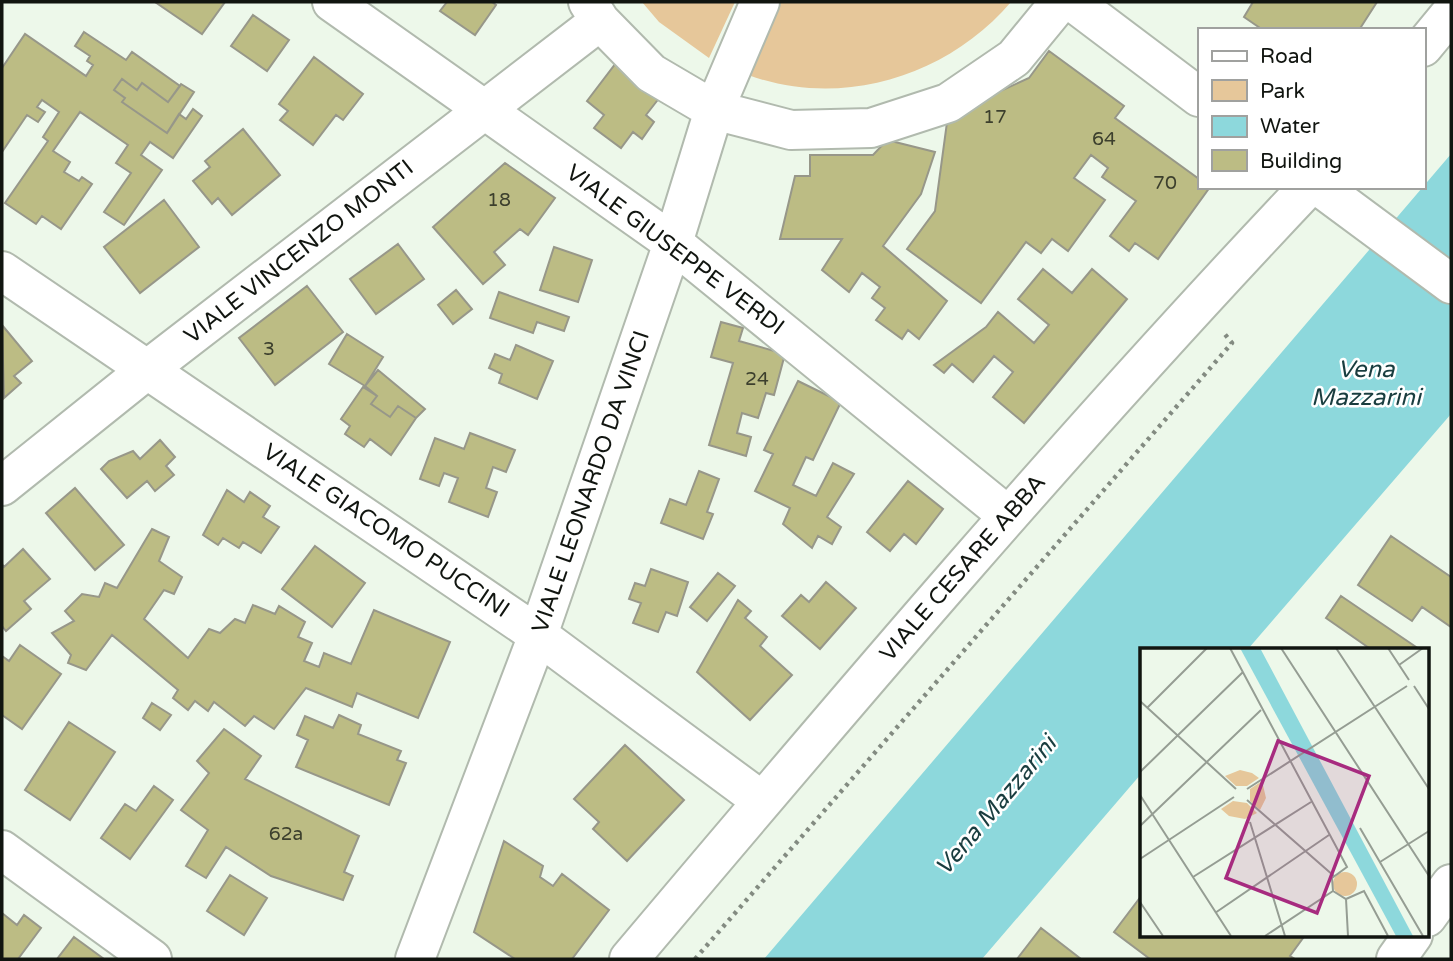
<svg xmlns="http://www.w3.org/2000/svg" width="1453" height="961" font-family="'Varela Round',sans-serif">
	<rect width="100%" height="100%" fill="#edf8ea"/>
	<path fill="#e6c79a" d="M642,2H735L709,58L659,22Z
		M777,2H1011C947,77 841,109 748,75Z"/>
	<path fill="#8dd8dc" d="M1451,154V414L1248,649L1142,650L1141,774L982,959H764Z"/>
	<path fill="#bcbc84" stroke="#979789" stroke-width="2" d="M155,2H225L202,34Z
		M447,2H492L496,5L475,35L440,11Z
		M1253,2H1377L1359,30H1263L1244,17Z
		M253,15L289,40L267,71L231,46Z
		M84,32L126,60L132,52L180,86L168,102L142,83L137,90L122,79L114,90L125,98L122,102L167,133L179,114L186,119L193,109L202,116L173,158L150,142L141,155L162,170L124,225L104,212L131,173L116,163L128,145L80,112L53,151L70,162L64,172L79,181L82,177L92,184L61,229L42,216L36,224L5,203L48,141L43,137L59,112L42,100L37,107L45,112L38,122L27,115L2,152V68L25,34L86,76L93,65L87,61L90,56L75,46Z
		M1049,51L1124,106L1115,118L1199,179V187H1210L1158,259L1135,243L1129,251L1110,236L1136,201L1102,177L1108,168L1091,155L1074,178L1105,200L1068,251L1052,239L1041,253L1026,242L981,303L907,249L935,211L948,115L1029,78Z
		M314,57L363,94L343,120L336,115L313,145L280,120L288,111L279,104Z
		M616,63L660,97L646,115L654,122L642,139L633,132L621,148L594,128L604,115L587,101Z
		M122,79L137,90L142,83L168,102L181,84L194,92L167,133L122,102L125,98L114,90Z
		M243,129L280,175L232,215L218,198L212,204L193,181L210,167L205,161Z
		M887,140L935,152L921,194L883,246L947,301L919,339L908,330L902,339L876,320L885,308L872,298L880,287L862,273L849,292L822,270L842,239H780L795,176H810V155H873Z
		M505,163L555,198L528,235L520,229L494,252L505,265L483,284L433,227Z
		M164,200L199,247L140,293L104,247Z
		M398,244L424,279L376,314L350,279Z
		M554,247L592,260L578,302L540,290Z
		M1043,269L1072,293L1092,269L1127,299L1024,423L993,397L1013,372L994,356L973,382L952,364L944,373L934,365L986,327L998,312L1034,343L1049,325L1018,299Z
		M307,286L343,332L275,385L239,338Z
		M456,290L472,309L453,324L438,305Z
		M499,292L569,317L564,331L537,322L533,333L490,318Z
		M721,322L743,328L739,341L785,354L774,395L766,393L758,418L742,413L737,433L751,437L746,456L709,445L733,363L711,357Z
		M2,325L32,361L14,376L21,383L4,398Z
		M347,334L383,357L365,386L329,364Z
		M516,345L553,361L537,399L499,383L502,374L489,368L495,354L510,360Z
		M378,370L425,409L416,418L398,406L390,417L371,404L377,396L365,386Z
		M798,381L841,402L813,460L806,457L793,485L816,496L833,463L854,474L827,517L841,527L832,544L818,536L812,548L783,524L790,508L755,491L773,454L764,450Z
		M363,387L377,396L371,404L390,417L398,406L416,418L391,455L370,439L364,447L345,434L350,426L341,419Z
		M470,433L515,450L506,472L493,467L486,488L497,492L488,517L449,502L458,478L444,473L439,486L420,479L435,438L464,449Z
		M160,440L175,457L166,466L174,475L155,491L147,481L127,498L101,469L109,461L133,451L140,459Z
		M699,471L719,479L707,512L713,514L703,539L661,523L670,499L686,505Z
		M908,481L943,509L916,544L904,534L890,551L867,532Z
		M75,488L124,545L95,570L46,513Z
		M227,490L244,502L250,492L270,506L263,517L279,527L261,553L243,542L239,548L223,538L218,545L203,535Z
		M152,529L169,537L159,561L182,577L174,594L164,590L144,619L188,658L209,629L220,633L235,619L245,623L253,605L275,614L279,606L305,622L298,637L312,643L304,661L319,667L324,653L351,664L374,610L450,642L418,718L357,693L352,707L306,688L274,729L254,716L245,726L214,702L208,711L195,701L188,710L173,698L178,690L112,635L86,670L68,663L71,655L52,633L74,621L65,611L82,594L99,597L105,583L117,588Z
		M1391,536L1451,577V627L1422,607L1412,621L1358,585Z
		M315,546L365,583L332,627L282,589Z
		M23,549L50,579L24,601L31,609L6,631L2,626V564L4,567Z
		M651,569L688,582L677,616L666,612L658,632L633,623L641,603L629,599L635,583L645,586Z
		M718,573L735,586L707,621L690,607Z
		M826,582L856,608L820,649L782,616L801,595L809,602Z
		M1341,596L1419,649V650H1372L1326,618Z
		M738,600L751,611L745,618L767,637L760,646L792,675L750,720L697,672Z
		M20,645L61,674L22,729L2,715V656L9,661Z
		M152,703L171,715L160,730L143,718Z
		M339,715L361,725L358,734L401,751L397,760L406,763L389,805L296,767L308,740L297,735L305,716L333,728Z
		M69,722L115,752L70,820L25,790Z
		M224,729L261,756L245,779L359,836L344,872L353,876L343,900L271,876L226,847L206,878L186,866L208,830L181,810L209,773L197,761Z
		M625,745L684,800L627,861L593,829L599,822L574,799Z
		M154,786L173,800L130,859L101,838L125,804L136,811Z
		M504,841L543,866L540,877L553,886L562,874L609,910L572,959H515L474,932Z
		M230,875L267,898L244,935L207,911Z
		M1142,895V935H1298L1303,938L1290,956L1295,959H1150L1114,932Z
		M2,913L17,925L24,915L41,928L18,959H2Z
		M1041,928L1081,959H1017Z
		M74,937L104,959H57Z"/>
	<g fill="none" stroke-linecap="round" stroke-linejoin="round">
		<defs>
			<path id="minor" d="M332,2L673,243L1007,515
				M588,2L600,21L651,73L714,110L791,130L871,128L948,103L1014,58L1060,2
				M1073,2L1199,97
				M1423,47L1451,13
				M1320,187L1451,284
				M2,271L538,635L762,801
				M2,486L148,369L600,21
				M2,850L152,959
				M1427,917L1451,884
				M415,959L538,635L673,243L714,110L760,2
				M629,959C850,697 1072,436 1308,187
				M1396,959L1413,935"/>
		</defs>
		<use href="#minor" stroke="#b1baae" stroke-width="42"/>
		<path stroke="#838b81" stroke-width="4.5" stroke-dasharray="3.5 5" stroke-linecap="butt" d="M695,959L1232,343L1223,332"/>
		<use href="#minor" stroke="#fff" stroke-width="38"/>
	</g>
	<g text-anchor="middle" dominant-baseline="central" stroke-width="5" stroke-linejoin="round" paint-order="stroke">
		<g font-size="19" fill="#3c3f2d">
			<text x="995" y="117">17</text>
			<text x="1104" y="139">64</text>
			<text x="1165" y="183">70</text>
			<text x="499" y="200">18</text>
			<text x="269" y="349">3</text>
			<text x="757" y="379">24</text>
			<text x="286" y="834">62a</text>
		</g>
		<g font-size="23" fill="#111510" stroke="#fff">
			<text transform="translate(675 250) rotate(37)">VIALE GIUSEPPE VERDI</text>
			<text transform="translate(299 252) rotate(-38)">VIALE VINCENZO MONTI</text>
			<text transform="translate(591 482) rotate(-71)">VIALE LEONARDO DA VINCI</text>
			<text transform="translate(386 531) rotate(34)">VIALE GIACOMO PUCCINI</text>
			<text transform="translate(963 568) rotate(-49)">VIALE CESARE ABBA</text>
		</g>
		<g font-size="24" font-style="italic" fill="#193d3f" stroke="#fff">
			<text x="1366" y="369">Vena<tspan x="1366" dy="28">Mazzarini</tspan></text>
			<text transform="translate(996 806) rotate(-50)">Vena Mazzarini</text>
		</g>
	</g>
	<g transform="translate(1140 648)">
		<rect width="289" height="289" fill="#edf8ea"/>
		<path d="M100,122L112,125L119,130L107,138H96L85,128ZM122,133L126,150L120,162L110,153V141ZM93,153L107,155L117,165L105,171L89,168L81,161ZM193 236a12 12 0 1 1 24 0a12 12 0 1 1-24 0Z" fill="#e6c79a"/>
		<path d="M100,0H120L273,288H256Z" fill="#8dd8dc"/>
		<path fill="none" stroke="#959d93" stroke-width="2" d="M90,0L207,219L192,230L193,243L206,251L224,243L248,288M141,0L289,228M196,0L289,141M248,0L269,32M259,17L283,0M274,38L289,61M0,53L96,141M7,60L67,0M0,124L103,24M107,141L267,38M0,147L91,288M107,152L194,228M110,174L145,288M0,178L121,62M220,180L283,288M0,211L94,149M240,214L289,183M53,229L171,154M206,251L208,288M0,254L23,288M75,265L189,187M125,288L193,243"/>
		<path fill="#a72b7f" fill-opacity="0.15" stroke="#a72b7f" stroke-width="3.5" d="M138,93L229,128L177,265L86,230Z"/>
		<rect width="289" height="289" fill="none" stroke="#111510" stroke-width="3.5"/>
	</g>
	<rect width="1453" height="961" fill="none" stroke="#111510" stroke-width="7"/>
	<rect x="1198" y="28" width="228" height="161" fill="#ffffff" stroke="#a0a19f" stroke-width="2"/>
	<rect x="1212" y="51" width="35" height="10" fill="#ffffff" stroke="#a0a19f" stroke-width="2"/>
	<text x="1260" y="63" font-size="21" fill="#111510">Road</text>
	<rect x="1212" y="80" width="35" height="21" fill="#e6c79a" stroke="#a0a19f" stroke-width="2"/>
	<text x="1260" y="98" font-size="21" fill="#111510">Park</text>
	<rect x="1212" y="116" width="35" height="21" fill="#8dd8dc" stroke="#a0a19f" stroke-width="2"/>
	<text x="1260" y="133" font-size="21" fill="#111510">Water</text>
	<rect x="1212" y="150" width="35" height="21" fill="#bcbc84" stroke="#a0a19f" stroke-width="2"/>
	<text x="1260" y="168" font-size="21" fill="#111510">Building</text>
</svg>
